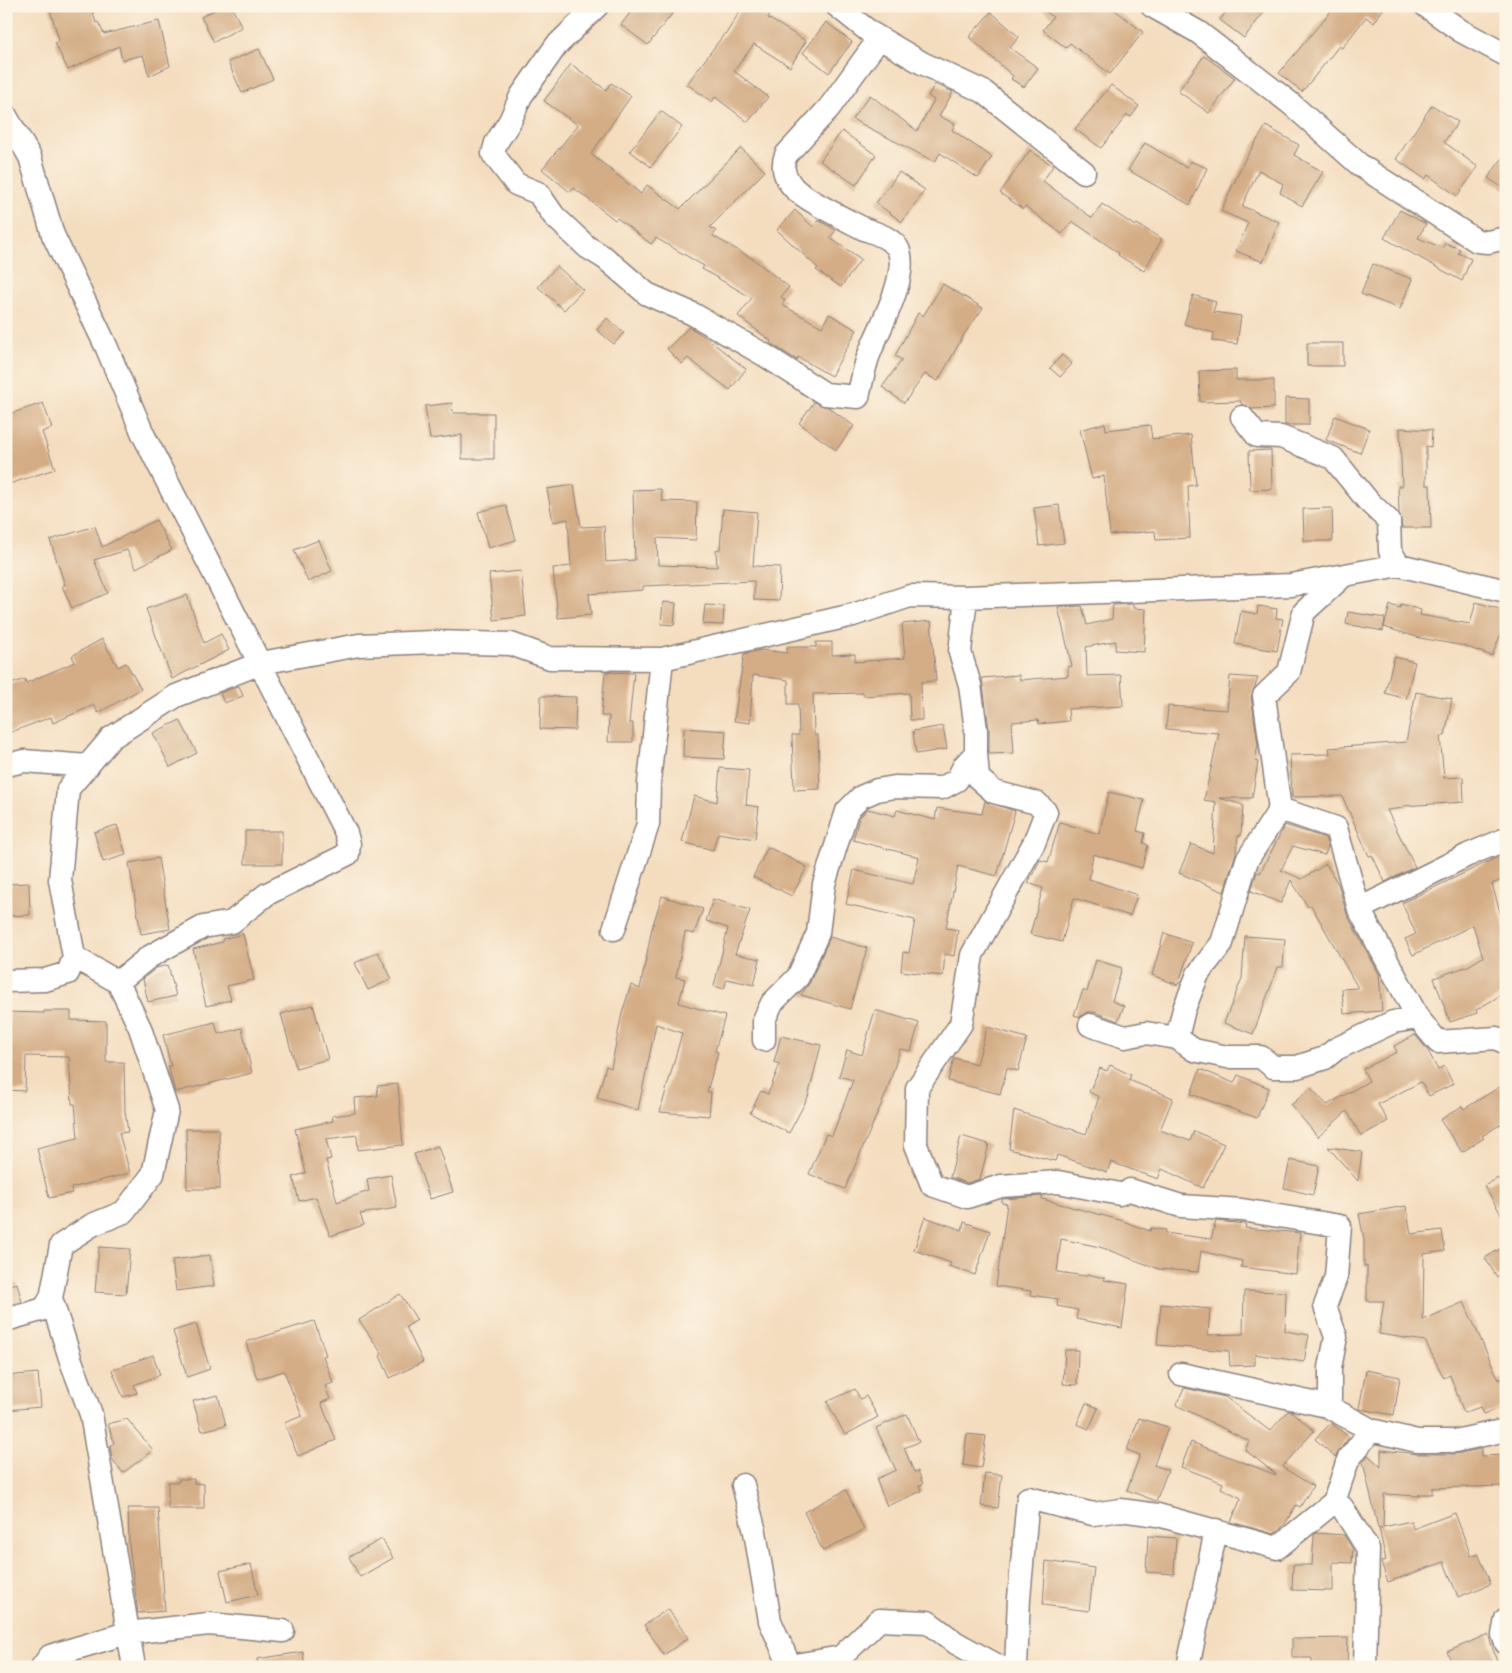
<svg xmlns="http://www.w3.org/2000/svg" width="1512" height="1673" font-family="'Old Standard TT',serif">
	<rect width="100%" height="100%" fill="#fcf5e5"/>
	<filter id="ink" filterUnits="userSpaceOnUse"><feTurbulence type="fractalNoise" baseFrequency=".02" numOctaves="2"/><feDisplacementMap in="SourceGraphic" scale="10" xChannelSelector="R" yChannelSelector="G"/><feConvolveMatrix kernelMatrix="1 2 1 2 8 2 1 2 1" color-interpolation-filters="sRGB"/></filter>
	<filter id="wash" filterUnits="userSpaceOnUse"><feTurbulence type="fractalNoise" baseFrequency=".0096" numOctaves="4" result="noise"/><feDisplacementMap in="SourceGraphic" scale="20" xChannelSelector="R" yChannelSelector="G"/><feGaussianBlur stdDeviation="1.12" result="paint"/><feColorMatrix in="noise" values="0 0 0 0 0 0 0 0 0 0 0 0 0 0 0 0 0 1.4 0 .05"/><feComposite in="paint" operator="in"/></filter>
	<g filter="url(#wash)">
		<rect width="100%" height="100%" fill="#f4ddbf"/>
		<g id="blocks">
			<path fill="#d4ad86" d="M49,6H91L96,23L98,22L104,34L159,21L170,66L149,76L143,55L122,60L119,46L68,70L55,43L59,40Z
				M222,6H231L242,27L214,42L201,17Z
				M635,6H678L648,45L621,25Z
				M743,6H775L768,18L806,41L790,67L754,44L734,71L768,97L748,122L715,97L712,102L687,84L725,33L726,34Z
				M1038,6H1110L1143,32L1110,74L1070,43L1066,48L1043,30L1053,17Z
				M1230,6H1269L1244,38L1220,20Z
				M1335,6H1385L1374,23L1366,17L1342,48L1339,46L1302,92L1279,73Z
				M991,12L1019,37L1010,48L1038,68L1024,87L1011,79L1013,76L969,37Z
				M826,22L852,42L829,73L803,53Z
				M259,49L273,79L242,93L228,62Z
				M1204,56L1235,78L1209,113L1178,91Z
				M571,64L606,90L611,83L631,96L591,154L641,194L647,185L680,209L741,148L765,171L710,227L716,231L713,236L753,259L789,287L781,297L785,300L782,305L822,327L829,314L857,330L831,376L798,357L797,360L770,343L771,341L738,316L752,298L702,269L704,266L656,238L651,244L617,218L615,220L574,188L570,192L542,169L578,125L544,101Z
				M935,84L953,92L939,116L955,124L952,130L992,157L978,178L940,153L935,162L852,119L870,95L917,131L934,100L928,96Z
				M1111,85L1139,106L1131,117L1127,115L1101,148L1075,129Z
				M1432,105L1458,122L1444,142L1478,167L1457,196L1428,175L1425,179L1396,159Z
				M661,111L682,127L651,167L630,151Z
				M1266,126L1299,145L1294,155L1323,172L1302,206L1280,193L1283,184L1259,170L1242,206L1279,222L1263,262L1236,251L1248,223L1221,211L1244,161Z
				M842,131L876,155L856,185L820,161Z
				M1145,143L1187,168L1190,161L1207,168L1190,205L1128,170Z
				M1030,150L1053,166L1043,181L1092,218L1102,204L1135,226L1137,224L1162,239L1144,271L1118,255L1119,253L1072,221L1062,234L1025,206L1023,209L1000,193Z
				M1506,153V190L1488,178Z
				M899,172L925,190L902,222L876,203Z
				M795,210L813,227L818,220L836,230L830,238L861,259L841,287L816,270L818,268L777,230Z
				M1400,210L1426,224L1418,238L1443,248L1445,243L1460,249L1458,253L1471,259L1462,281L1384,238Z
				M1373,264L1412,279L1400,309L1361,294Z
				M557,266L583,290L564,310L538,287Z
				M943,284L983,308L965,333L938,381L925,374L904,403L882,387L902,360L895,356L918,313L923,316Z
				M1193,295L1216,302L1213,312L1241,316L1237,344L1213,341L1214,333L1184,324Z
				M607,318L624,333L614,344L597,330Z
				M689,327L704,336L746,369L730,390L688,358L682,364L667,349Z
				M1307,343H1343V366H1307Z
				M1062,355L1072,364L1060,377L1050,368Z
				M1236,370V380H1274V408L1252,409L1241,404V401L1200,402L1199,371Z
				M1285,398L1309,399V425H1285Z
				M814,402L828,407L854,426L836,450L799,423Z
				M43,403L52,428L42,432L55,469L6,485V415Z
				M452,403L453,413H494V459H462V435L430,439L425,406Z
				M1335,416L1369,429L1360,453L1326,440Z
				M1105,423L1106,430L1150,425L1152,439L1191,435L1196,485L1188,486L1190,538L1156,540L1155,531L1110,535L1104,476L1092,479L1080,430Z
				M1400,428L1432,430L1431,447L1426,446V485H1430L1431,528H1402L1399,512L1398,486H1402Z
				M1271,450L1272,489L1250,490L1249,451Z
				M574,485L581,527L604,526L606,562L635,560L633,490L661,489L662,501L697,502L696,540L657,538L658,565L717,567L716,550L720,549L723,509L757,512L753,566L780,567L779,601L754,600V581L643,586V590L589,594L591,615L558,618L553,568L571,566L568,519L553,522L547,489Z
				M506,505L516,540L488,548L478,512Z
				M1059,505L1064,543L1039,546L1034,508Z
				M1332,508L1333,541H1304L1303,509Z
				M156,520L172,550L136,568L127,550L94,560L108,593L72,608L62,586L65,585L50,540L95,526L102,547Z
				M319,540L332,571L308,582L294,550Z
				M521,571L526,616L494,620L489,574Z
				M187,595L204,643L221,634L229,650L172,679L146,609Z
				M663,602L676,603L674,625L661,624Z
				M1476,602L1506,611V621L1492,656L1464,646L1420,638L1384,627L1390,605L1400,608L1401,604L1421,610L1420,615L1470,624Z
				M1133,604V608L1146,609L1144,652L1115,650L1116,641L1086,647L1087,676L1121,675L1123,706L1068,709L1069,721L1039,724L1038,720L1012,722L1014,753L989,754V728L982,678L1019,675L1020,680L1068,676V667L1072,666L1058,607L1082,606L1087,625L1112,619L1113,605Z
				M705,605L724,606L723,625L703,624Z
				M1258,606L1277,609L1276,618L1283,619L1277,651L1235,644L1241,611L1257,614Z
				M1348,612L1385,618L1383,631L1346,624Z
				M931,621L936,681L921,682L922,720H910L909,693L864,696L863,693L813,694L814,735H818L820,789L794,790L792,735H799L798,704H788V680L753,675L750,723L734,721L744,654L761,650L787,653V647H816V642H832V655L855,654V662L905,658L902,624Z
				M102,639L118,667L126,663L141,689L98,713L94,705L53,723L51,717L6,734V686L25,679L26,683L75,662L72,656Z
				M1394,657L1415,662L1406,699L1385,693Z
				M605,672L634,673L629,723H633V742H608L609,716H601Z
				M1230,676L1258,678L1251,697L1258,744L1255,761L1258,762L1252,798H1219L1243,805L1241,836H1238L1236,852L1224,892L1179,873L1191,844L1213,853L1216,802L1204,800L1219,733L1166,729L1168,706L1227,710Z
				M239,686L243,696L224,703L220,693Z
				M1416,692L1452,699L1445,736H1440L1444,778L1463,777L1464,802L1403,806L1404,808L1387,810L1415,867L1385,882L1372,855L1369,856L1342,796L1292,797L1290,755L1330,754L1329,748L1406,742Z
				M541,696L576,697L575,730L540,729Z
				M180,720L197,753L170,767L153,733Z
				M943,726L947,749L916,754L913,731Z
				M684,728L726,731L724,759L683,757Z
				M720,768L749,770L746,805L759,807L755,839L718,833L713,850L682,842L694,796L717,802Z
				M1109,792L1144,800L1137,831L1145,833L1143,843L1148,845L1142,868L1093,854L1089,879L1137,895L1130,916L1074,898L1062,942L1030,934L1043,888L1028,883L1040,860L1048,862L1060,822L1099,834Z
				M985,801L1015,811L997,876L958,866L946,928L958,930L954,956L945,954L943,976L901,971L903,952L909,953L915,920L846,904L854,870L913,884L919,857L853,840L859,818L868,809L895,816L897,810L935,820L937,808L982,814Z
				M117,825L126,855L103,862L94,832Z
				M1285,825L1325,838L1328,846L1325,855L1293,846L1281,870L1302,879L1326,864L1338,884L1347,915L1379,974L1382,1011L1344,1014L1342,989L1358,988L1311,905L1308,907L1291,880L1281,903L1251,891L1257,872L1260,873Z
				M245,831H282V864H245Z
				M768,847L807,867L792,896L753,877Z
				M1506,853V878L1492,884L1506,933V992L1476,1010L1477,1013L1450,1022L1434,978L1468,966L1483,957L1473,925L1413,955L1405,939L1416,934L1402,903Z
				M158,858L170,929L141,934L129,863Z
				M29,883L30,915L6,916V884Z
				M662,896L703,909L694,934L685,932L676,977L685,979L679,1003L725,1016L715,1051L718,1052L707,1092H711L709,1116L660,1112L682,1033L656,1024L638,1110L597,1098L606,1066L611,1068L622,1013L631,985L640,989L652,928Z
				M713,899L750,910L735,954L760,959L754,985L727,979L724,989L714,986L728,928L706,921Z
				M1164,933L1192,943L1178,985L1152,975Z
				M243,934L254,980L227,986L231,1000L206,1006L193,949L223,942L222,939Z
				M1245,936L1285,939L1283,967H1278L1253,1034L1224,1023L1242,978Z
				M830,937L867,948L850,1009L801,995L810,982Z
				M378,952L392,979L368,990L355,963Z
				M1096,960L1122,968L1112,1001L1124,1006L1118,1021L1094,1012H1087L1080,1017L1074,1015L1083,990L1087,992Z
				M168,965L176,996L148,1002L143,979L156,968Z
				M313,1005L328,1059L296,1068L281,1014Z
				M875,1010L919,1023L911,1051L900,1049L887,1091L845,1189L809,1174L826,1134L832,1136L853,1080L839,1076L847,1050L862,1055Z
				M44,1011H71V1020L106,1021V1062H124L125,1111L128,1132L119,1133L130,1173L71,1188L72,1193L49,1198L37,1148L78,1138L75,1104H72L69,1057L26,1056L25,1091L6,1090V1012L44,1013Z
				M215,1022L218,1034L242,1028L252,1073L175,1092L168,1066H171L163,1035Z
				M987,1027L1027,1038L1018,1071L1007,1068L1000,1094L948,1081L954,1058L977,1064Z
				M1415,1035L1427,1049L1438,1070L1444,1066L1453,1084L1429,1096L1421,1082L1378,1104L1388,1121L1361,1136L1347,1111L1318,1137L1291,1105L1311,1088L1327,1105L1369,1081L1363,1069L1397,1052L1394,1046Z
				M781,1036L821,1045L808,1097L789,1133L750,1113L761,1091L768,1094L780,1064L774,1062Z
				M1110,1065L1131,1075L1129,1080L1173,1098L1160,1130L1190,1141L1194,1131L1224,1144L1203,1188L1162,1169L1158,1179L1111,1162L1107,1172L1057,1155L1055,1161L1009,1149L1014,1110L1086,1134L1099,1097L1089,1092L1100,1068L1107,1071Z
				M1200,1069L1234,1083L1238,1075L1269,1088L1257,1118L1191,1094Z
				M1506,1083V1121L1482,1136L1484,1138L1462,1152L1440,1120L1462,1106L1464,1109Z
				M398,1084L403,1145L358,1150L357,1135L326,1139L331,1159L326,1160L337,1202L369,1191L367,1179L391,1175L397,1208L360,1214L364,1225L330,1236L316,1197L299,1201L293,1177L306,1173L295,1129L333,1121L332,1116L355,1113L354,1098L378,1096L377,1086Z
				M186,1129H219L220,1189H187Z
				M961,1136L989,1144L980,1179L967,1183L950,1177Z
				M438,1146L453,1192L430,1199L414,1154Z
				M1328,1147L1362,1152L1358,1181Z
				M1290,1160L1319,1166L1313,1195L1284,1188Z
				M1498,1178L1506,1191V1222L1484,1186Z
				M1042,1196V1199L1120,1220L1150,1231L1151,1228L1166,1230L1165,1233L1211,1239L1216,1221L1246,1224L1245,1228L1300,1233L1296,1274L1241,1267L1242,1261L1201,1251L1198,1272L1159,1269L1100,1247L1061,1239L1057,1272L1086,1276L1087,1274L1105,1278L1104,1280L1128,1284L1122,1328L1076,1319L1078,1310L1057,1306L1058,1299L1030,1295L1031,1291L996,1286L1007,1204L1002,1203V1199Z
				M1406,1206L1411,1234L1442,1230L1445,1251L1424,1254L1423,1320L1464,1302L1499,1380L1503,1378L1506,1385V1406L1483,1414L1480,1407L1464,1413L1450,1375L1444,1378L1425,1341L1379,1334L1384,1301H1367V1266H1364V1239L1359,1214Z
				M925,1217L962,1230L964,1222L990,1231L975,1275L949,1266L951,1263L914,1250Z
				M1506,1245V1271L1497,1277L1485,1258Z
				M99,1247L130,1249L126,1294L95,1292Z
				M210,1255L214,1286L176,1291L172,1260Z
				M17,1283L22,1302L6,1306V1286Z
				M1244,1291L1286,1292L1285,1331L1309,1335L1304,1362L1255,1354V1365L1230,1366L1229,1351L1157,1345L1161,1304L1210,1309L1208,1335L1243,1334Z
				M400,1294L417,1320L406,1327L423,1362L390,1378L380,1356L382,1354L359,1320Z
				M314,1321L326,1355L323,1356L333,1383L325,1386L330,1399L321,1403L336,1440L298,1456L284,1423L302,1416L284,1371L257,1379L246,1342Z
				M196,1324L210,1369L187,1377L173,1331Z
				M1065,1350H1078L1077,1385L1063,1384Z
				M153,1355L160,1375L134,1385L137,1393L123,1397L112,1370Z
				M1366,1370L1400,1377L1394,1415L1359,1409Z
				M38,1373L41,1407L7,1410L6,1376Z
				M1184,1388L1225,1397L1270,1431L1288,1411L1292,1412L1314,1431L1282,1467L1313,1486L1300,1507L1296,1505L1285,1524L1274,1534L1231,1522L1241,1498L1221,1488L1223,1483L1181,1467L1191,1442L1276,1475V1474L1245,1450L1249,1441L1176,1405Z
				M855,1389L860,1399L866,1396L878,1417L845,1435L827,1402Z
				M218,1395L226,1425L202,1431L193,1401Z
				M1086,1403L1098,1408L1089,1429L1077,1424Z
				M907,1414L919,1442L904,1448L914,1472L918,1471L923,1484L919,1486L922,1491L887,1506L876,1479L896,1470L876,1428Z
				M1139,1418L1168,1427L1154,1465L1168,1470L1156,1501L1127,1490L1140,1455L1127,1450Z
				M127,1419L153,1450L123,1473L112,1459L110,1446L114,1443L108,1424Z
				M1331,1423L1349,1437L1335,1457L1315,1439Z
				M967,1434L986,1436L981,1468L963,1465Z
				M1481,1449V1456L1506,1455V1486L1432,1488V1494H1419V1496L1384,1494L1383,1527L1411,1521L1413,1529L1455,1513L1471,1556L1478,1553L1491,1584L1458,1597L1444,1562L1388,1582L1381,1562L1386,1560L1379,1528H1382H1378L1363,1462L1368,1455L1381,1467V1450L1417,1454H1455Z
				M985,1473L1002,1475L998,1508L981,1506Z
				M179,1479H194V1483L204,1484V1509H168V1482H179Z
				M846,1490L864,1530L823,1551L804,1512Z
				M128,1508H158L165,1611L138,1613L129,1545Z
				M1316,1533L1344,1535L1353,1550L1352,1563L1333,1562V1591L1292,1590L1293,1565H1312L1314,1535Z
				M1148,1536L1176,1538L1174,1574L1146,1572Z
				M382,1539L393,1558L360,1577L349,1557Z
				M1046,1561L1094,1568L1089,1611L1043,1605Z
				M251,1564L258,1595L227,1602L220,1571Z
				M668,1609L688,1638L664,1655L644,1625Z
				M1488,1634L1499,1667H1454L1447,1652Z
				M1348,1638L1347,1667H1312V1658H1292V1639Z
				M303,1652L305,1667H258L257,1659Z"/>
		</g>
	</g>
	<g filter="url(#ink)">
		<use href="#blocks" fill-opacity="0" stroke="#8b807d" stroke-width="1"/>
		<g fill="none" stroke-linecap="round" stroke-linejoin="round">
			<defs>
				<path id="minor" d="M597,6L556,46L521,96L510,121L496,143L493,154L516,184L538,193L554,216L587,247L605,258L647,294L693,314L766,356L825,394L858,397C862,382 864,366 870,352C880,326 908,278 899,251C894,238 875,233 864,229C849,221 801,198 792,186C784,176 781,167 786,155L829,108L873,47L874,39L871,33L837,6
					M1152,6L1198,32L1290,103L1361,166L1477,241L1488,242L1506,238
					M1426,6L1461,31L1506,55
					M871,33L922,63L984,92L1084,172
					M6,116L30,157L53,235L106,346L143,434L346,833L349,844L348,854L267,894L232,922L203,927L149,957L118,982
					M1242,417L1257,436L1281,437L1333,458L1368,501L1389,521L1390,551L1399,565
					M976,753L978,778L994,792L1037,803L1046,812L1034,843L972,955L961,1024L917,1088L916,1145L932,1185L967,1197L1001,1186L1058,1182L1120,1194
					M6,765L24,761L88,766
					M1280,809L1336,828L1359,909L1418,1018L1438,1042L1496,1038L1506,1043
					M1359,909L1468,855L1506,839
					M614,929L648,824L649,783L662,659
					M6,981L45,980L68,973L74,957
					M1090,1025L1125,1037L1146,1033L1177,1038L1194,1050L1227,1057H1261L1273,1067H1297L1325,1058L1336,1049L1393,1022L1418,1018
					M1177,1038L1184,1009L1198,974L1222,943L1247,860L1280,809L1264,696L1289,672L1304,612L1342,577
					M764,1040V1020L772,1003L798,977L818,933L824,884L847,811L861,797L877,790L895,787L942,788L957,780L964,766L976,753V730L970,685L960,652L966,597
					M1130,1190L1181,1206L1242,1210L1340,1226L1336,1277L1325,1306L1336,1337L1330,1368V1398L1327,1406
					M51,1298L61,1245L92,1225L124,1212L153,1174L167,1110L140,1028L118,982L74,957L60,880L68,789L111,738L176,696L261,663L359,645L434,642L511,644L550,658L662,659L853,615L910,596L966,597L1291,585L1399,565L1506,591
					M6,1320L44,1309L51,1298L71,1361L91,1414L134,1667
					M1181,1374L1327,1406L1371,1430L1417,1441H1455L1506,1430
					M743,1485L755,1532L770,1621L790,1666L841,1657L879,1620L928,1622L956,1643L1000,1667
					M1334,1502L1342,1507L1368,1549L1365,1667
					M1506,1619L1503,1635L1506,1643
					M42,1667L50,1656L127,1633L209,1624L283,1631
					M1016,1667L1019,1598L1028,1498L1093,1514L1120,1510L1158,1515L1277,1548L1334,1502L1348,1460L1371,1430
					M1188,1667L1216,1530"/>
			</defs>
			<use href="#minor" stroke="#8b807d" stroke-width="25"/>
			<use href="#minor" stroke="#fff" stroke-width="22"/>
		</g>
	</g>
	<rect width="1512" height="1673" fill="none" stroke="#fcf5e5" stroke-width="25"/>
</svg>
